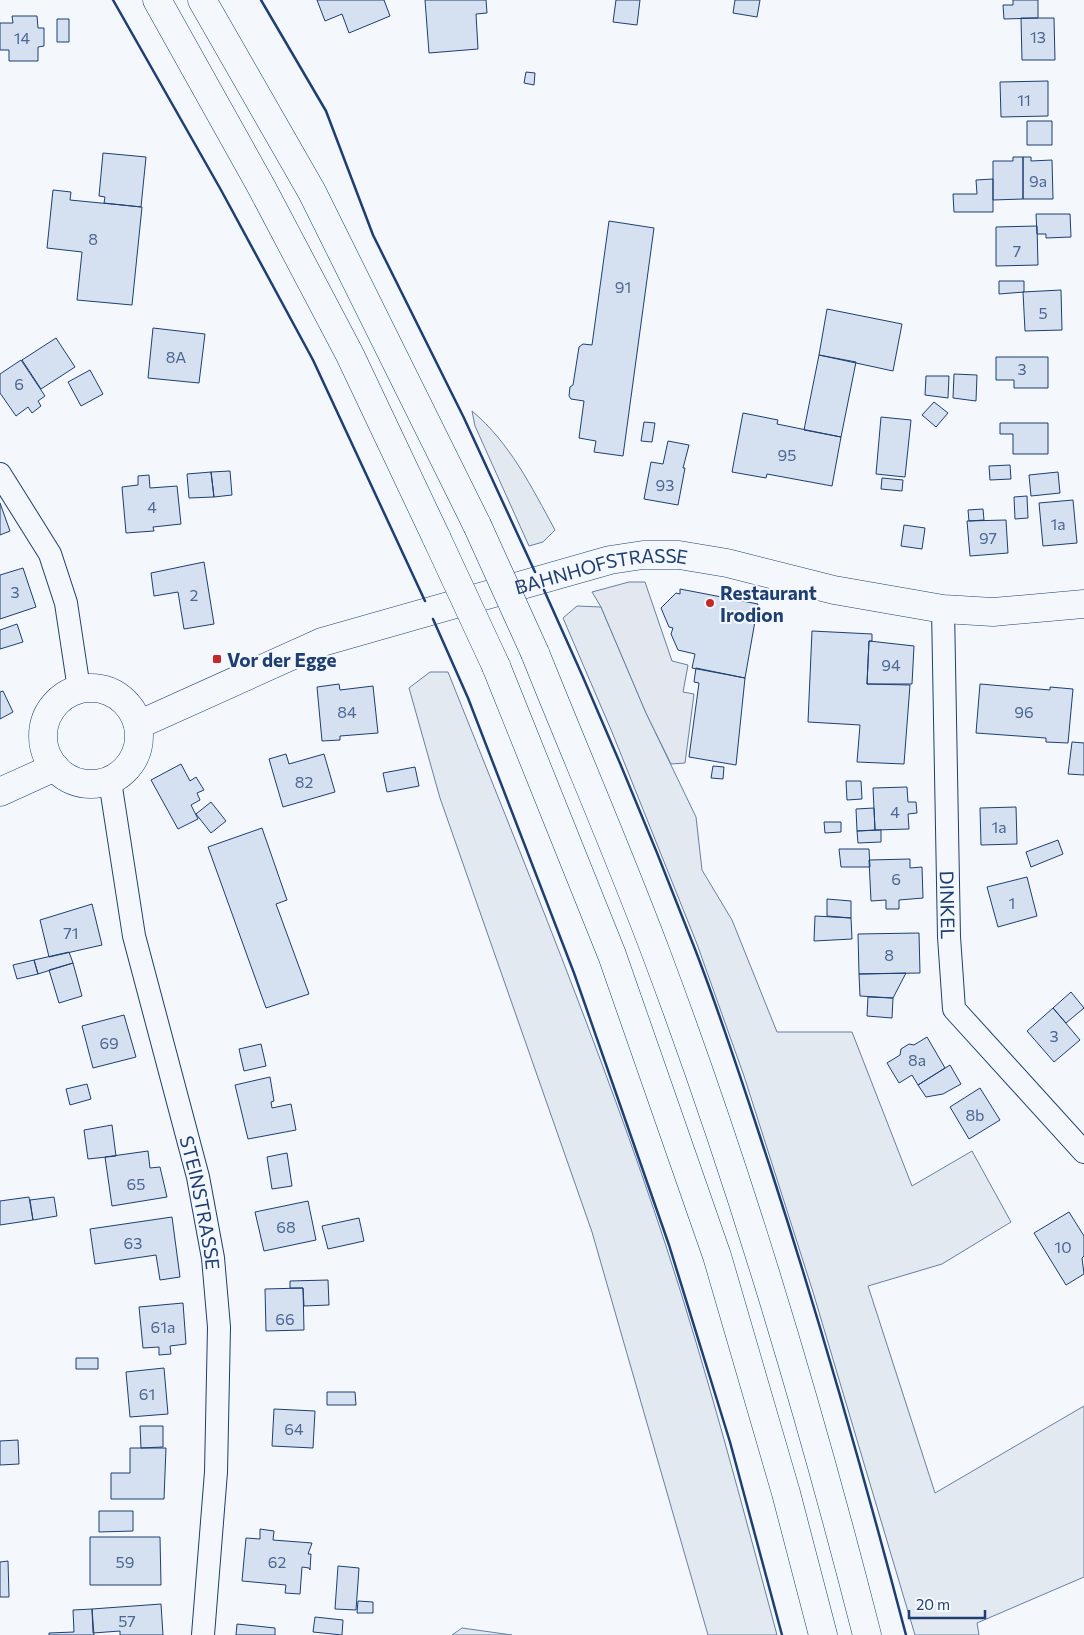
<svg xmlns="http://www.w3.org/2000/svg" width="1084" height="1635" font-family="Commissioner,sans-serif">
	<rect width="100%" height="100%" fill="#f4f7fb"/>
	<path fill="#e3e9f0" stroke="#687fa3" d="M472,411C510,443 531,486 555,530L543,542L529,546L475,426Z
		M577,606L601,607L646,713L696,817L702,870L732,920L777,1032H852L912,1186L972,1151L1011,1222L942,1264L868,1286L935,1493L1084,1406V1577L977,1623L979,1635H915L813,1292L744,1076L697,944L612,732L563,618Z
		M430,672H448C524,862 602,1052 666,1246C708,1374 742,1505 777,1635H708L592,1232L440,798L409,688Z
		M462,1628L512,1635H452Z"/>
	<path fill="#e3e8f0" stroke="#687fa3" d="M629,582H645L672,661L688,665L683,692L694,694L685,763L671,764L646,713L601,607L592,592Z"/>
	<path fill="#d5e0f0" stroke="#1d3f73" d="M317,0H384L390,16L349,33L342,14L325,21Z
		M425,0H486L487,13L476,14L478,49L429,53Z
		M616,0H640L637,25L613,22Z
		M735,0H760L757,17L733,13Z
		M1013,0H1038V18L1004,19L1003,5H1013Z
		M12,16H37L38,28H44V46L38,47V61H9V50H0V23H13Z
		M1021,18H1054L1055,60H1022Z
		M57,19H69V42H57Z
		M526,72L535,73L534,85L524,83Z
		M1048,81V116L1001,117L1000,82Z
		M1027,121H1052V145H1027Z
		M103,153L146,157L141,207L104,203L105,197L99,196Z
		M1013,157H1023V199L993,200V161H1013Z
		M1023,157H1031V161L1052,160L1053,199H1023Z
		M993,179V212H954L953,194H977L976,180Z
		M53,190L71,192L70,200L142,207L132,305L77,300L82,252L47,248Z
		M1036,214H1070L1071,237L1046,238V234H1037Z
		M609,221L654,228L623,456L594,452L596,441L579,438L584,401L571,399L569,396L570,387L573,385L579,347L583,344L592,345Z
		M1037,226L1038,265L996,266V227Z
		M999,281H1024V292L999,294Z
		M1061,290L1062,330L1025,331L1023,292Z
		M827,309L902,324L893,371L819,355Z
		M153,328L205,334L199,383L148,378Z
		M56,338L75,367L41,389L22,360Z
		M819,355L856,362L841,437L804,430Z
		M996,357H1048V388H1014V380H996Z
		M21,360L45,396L38,401L41,406L32,413L28,407L16,416L0,393V374Z
		M90,370L103,394L81,406L68,382Z
		M954,374L977,375L976,401L953,398Z
		M926,376H949L948,398L925,395Z
		M934,402L948,413L936,427L922,415Z
		M743,413L778,420L777,424L841,437L832,486L767,474L766,478L732,472Z
		M881,417L911,420L905,477L876,474Z
		M644,422L655,423L652,442L641,441Z
		M1000,423H1048V454H1013V434H1000Z
		M668,441L689,445L683,468H685L678,505L644,499L651,462L663,464Z
		M1010,465L1011,479L990,480L989,466Z
		M230,471L232,495L214,497L211,472Z
		M211,472L214,497L189,498L187,474Z
		M1058,472L1060,493L1031,496L1029,475Z
		M149,475L150,488L177,486L181,524L153,527L154,531L126,533L122,487L138,485V476Z
		M882,478L903,480L902,491L881,489Z
		M1027,496L1028,518L1015,519L1014,497Z
		M1073,500L1077,543L1043,546L1039,503Z
		M0,503L10,531L0,535Z
		M983,509L984,520L969,521L968,510Z
		M1006,520L1008,553L970,556L967,521Z
		M904,525L925,528L922,549L901,546Z
		M204,562L214,624L184,629L178,592L154,596L151,573Z
		M23,568L36,607L0,619V575Z
		M680,589L758,604L745,678L692,668L695,654L678,650L671,634L673,628L669,627L661,608L676,593L680,594Z
		M17,624L23,642L0,649V630Z
		M812,631L872,634V641H869L867,684L910,685L904,764L857,762L860,725L808,722Z
		M869,641L914,646L912,684H867Z
		M696,668L745,678L736,765L689,757L699,683L694,682Z
		M339,684L340,690L373,686L378,733L340,736V740L322,741L317,687Z
		M980,684L1050,690V687L1073,689L1068,743L1046,742V738L976,733Z
		M3,691L13,712L0,719V692Z
		M1072,742L1084,743V775L1068,774Z
		M286,754L289,764L324,754L335,792L283,807L269,759Z
		M181,764L190,781L196,777L204,790L197,793L200,800L191,805L198,819L178,829L151,780Z
		M713,766L724,767L723,779L711,778Z
		M415,767L419,786L387,792L383,773Z
		M846,781H861L862,799L847,800Z
		M907,787L908,802H916L917,813L908,814L909,829L875,830L873,788Z
		M211,802L226,821L211,833L196,814Z
		M1016,807L1017,844L981,845L980,808Z
		M874,808L875,830L857,831L856,809Z
		M824,822H841V832L825,833Z
		M262,828L287,900L276,904L309,994L266,1008L208,847Z
		M881,830V842L858,843L857,831Z
		M1058,840L1063,854L1031,867L1026,852Z
		M839,849H869L870,867H841Z
		M910,859V868L922,867L923,898L899,900V909H886V900L871,901L869,860Z
		M1027,877L1037,916L998,927L987,887Z
		M827,899L851,901V918L827,916Z
		M92,904L102,945L49,957L40,920Z
		M815,916L851,918L852,939L814,941Z
		M919,933L920,973L859,974L858,934Z
		M69,952L73,963L38,974L34,960Z
		M34,960L38,974L17,979L13,965Z
		M73,963L82,996L59,1003L49,970Z
		M906,973L893,998L860,996L859,974Z
		M1071,992L1084,1008L1066,1023L1053,1008Z
		M868,997L893,998L892,1018L867,1016Z
		M1053,1008L1080,1040L1054,1062L1027,1031Z
		M124,1015L136,1057L93,1068L82,1026Z
		M927,1037L945,1068L918,1085L912,1075L899,1083L887,1063L900,1055L901,1049L909,1044L914,1045Z
		M261,1044L266,1066L244,1071L239,1049Z
		M950,1065L961,1084L943,1094L926,1097L918,1085Z
		M270,1077L274,1101L271,1102L272,1108L291,1104L296,1130L248,1139L235,1085Z
		M87,1084L91,1099L70,1105L66,1089Z
		M980,1088L1000,1120L969,1139L950,1107Z
		M112,1125L116,1156L88,1159L84,1130Z
		M148,1151L150,1168L160,1167L167,1197L112,1206L105,1157Z
		M287,1153L292,1186L272,1189L267,1157Z
		M29,1197L33,1220L0,1225V1201Z
		M54,1197L57,1216L33,1220L30,1200Z
		M308,1201L316,1240L264,1251L255,1212Z
		M1069,1212L1084,1236V1256L1082,1258L1084,1274L1066,1285L1034,1233Z
		M172,1217L180,1277L160,1280L156,1255L95,1264L90,1229Z
		M359,1218L364,1241L328,1249L322,1226Z
		M328,1280L329,1305L304,1306L303,1288H290V1281Z
		M303,1288L304,1330L266,1331L265,1289Z
		M183,1303L186,1344L170,1346L171,1354L159,1355V1347L143,1348L139,1307Z
		M76,1358H98V1369H76Z
		M164,1368L168,1414L130,1417L126,1372Z
		M327,1392H355L356,1405H327Z
		M274,1409L315,1411L313,1448L272,1446Z
		M140,1426H163V1447L141,1448Z
		M18,1440L19,1464L0,1465V1441Z
		M130,1448H166L164,1499H111V1473H130Z
		M99,1511H133V1531L99,1532Z
		M260,1529L274,1531L273,1540L312,1543L308,1554H311L310,1570L309,1568L302,1567L300,1594L285,1593L286,1585L242,1581L246,1538L260,1539Z
		M90,1537H160L161,1585H90Z
		M8,1561L9,1597H0V1562Z
		M338,1566L359,1568L356,1610L335,1609Z
		M358,1601L373,1602V1613H357Z
		M161,1604L163,1635H120V1631L93,1633L92,1609Z
		M92,1609L94,1635H49V1633L74,1632L73,1610Z
		M315,1617L343,1620L342,1635L313,1632Z
		M237,1624L275,1628V1635H236Z"/>
	<g fill="none" stroke-linecap="round" stroke-linejoin="round">
		<defs>
			<g id="street">
				<path d="M0,474L50,554L66,603L79,689"/>
				<path id="s1" d="M943,609L949,937L954,1009L1084,1152"/>
				<path id="s2" d="M110,781L134,936L198,1177L213,1258L219,1327L216,1472L203,1635"/>
			</g>
			<g id="secondary">
				<circle cx="91" cy="736" r="48"/>
				<path id="s3" d="M138,725L322,642L610,560L643,555H679L727,563L834,590L943,609L993,612L1084,604"/>
				<path d="M0,792L55,767"/>
			</g>
			<path id="highway" d="M157,0L262,188L350,355L437,539
				M202,0L312,192L477,525
				M535,653C575,753 618,852 656,953C740,1176 808,1404 867,1635
				M496,666L612,955L717,1256L786,1493L823,1635"/>
		</defs>
		<use href="#street" stroke="#1d3f73" stroke-width="24"/>
		<use href="#secondary" stroke="#1d3f73" stroke-width="29"/>
		<use href="#highway" stroke="#1d3f73" stroke-width="29"/>
		<use href="#street" stroke="#f4f7fb" stroke-width="22"/>
		<use href="#secondary" stroke="#f4f7fb" stroke-width="28"/>
		<use href="#highway" stroke="#f4f7fb" stroke-width="28"/>
		<defs>
			<path id="highway-bridge" d="M477,525L535,653
				M437,539L496,666"/>
		</defs>
		<use href="#highway-bridge" stroke="#1d3f73" stroke-width="29" stroke-linecap="butt"/>
		<use href="#highway-bridge" stroke="#f4f7fb" stroke-width="28"/>
		<path stroke="#1d3f73" stroke-width="2.5" d="M113,0L221,190L313,360L425,601
			M261,0L326,111L373,235L464,418L535,572
			M544,590C597,706 647,825 693,944C722,1018 746,1094 771,1170C821,1324 865,1479 906,1635
			M433,619L468,698L574,973L669,1245L730,1442L782,1635"/>
	</g>
	<g fill="#c62828" stroke="#f4f7fb" stroke-width="2">
		<circle cx="710" cy="603" r="5"/>
		<rect x="212" y="654" width="10" height="10" rx="2.5"/>
	</g>
	<g text-anchor="middle" dominant-baseline="central" stroke-width="4" stroke-linejoin="round" paint-order="stroke">
		<g font-size="16" fill="#4b6792">
			<text x="1038" y="36">13</text>
			<text x="22" y="37">14</text>
			<text x="1024" y="99">11</text>
			<text x="1038" y="180">9a</text>
			<text x="93" y="238">8</text>
			<text x="1017" y="250">7</text>
			<text x="623" y="286">91</text>
			<text x="1043" y="312">5</text>
			<text x="176" y="356">8A</text>
			<text x="1022" y="368">3</text>
			<text x="19" y="383">6</text>
			<text x="787" y="454">95</text>
			<text x="665" y="484">93</text>
			<text x="152" y="506">4</text>
			<text x="1058" y="523">1a</text>
			<text x="988" y="537">97</text>
			<text x="15" y="591">3</text>
			<text x="194" y="594">2</text>
			<text x="891" y="664">94</text>
			<text x="347" y="711">84</text>
			<text x="1024" y="711">96</text>
			<text x="304" y="781">82</text>
			<text x="895" y="811">4</text>
			<text x="999" y="826">1a</text>
			<text x="896" y="878">6</text>
			<text x="1012" y="902">1</text>
			<text x="71" y="932">71</text>
			<text x="889" y="954">8</text>
			<text x="1054" y="1035">3</text>
			<text x="109" y="1042">69</text>
			<text x="917" y="1059">8a</text>
			<text x="975" y="1114">8b</text>
			<text x="136" y="1183">65</text>
			<text x="286" y="1226">68</text>
			<text x="133" y="1242">63</text>
			<text x="1063" y="1246">10</text>
			<text x="285" y="1318">66</text>
			<text x="163" y="1326">61a</text>
			<text x="147" y="1393">61</text>
			<text x="294" y="1428">64</text>
			<text x="125" y="1561">59</text>
			<text x="277" y="1561">62</text>
			<text x="127" y="1620">57</text>
		</g>
		<g font-size="19" fill="#1d3f73" stroke="#f4f7fb">
			<text stroke="none"><textPath href="#s3" startOffset="491">BAHNHOFSTRASSE</textPath></text>
			<text stroke="none"><textPath href="#s1" startOffset="296">DINKEL</textPath></text>
			<text stroke="none"><textPath href="#s2" startOffset="432">STEINSTRASSE</textPath></text>
		</g>
		<g font-size="19" font-weight="bold" fill="#1d3f73" stroke="#f4f7fb" text-anchor="start">
			<text x="720" y="592">Restaurant<tspan x="720" dy="22">Irodion</tspan></text>
			<text x="227" y="659">Vor der Egge</text>
		</g>
	</g>
	<path d="M909 1610v8h76v-8" fill="none" stroke="#1d3f73" stroke-width="2.5"/>
	<text x="916" y="1610" font-size="15" fill="#1d3f73" stroke="#f4f7fb" stroke-width="4" paint-order="stroke">20 m</text>
</svg>
